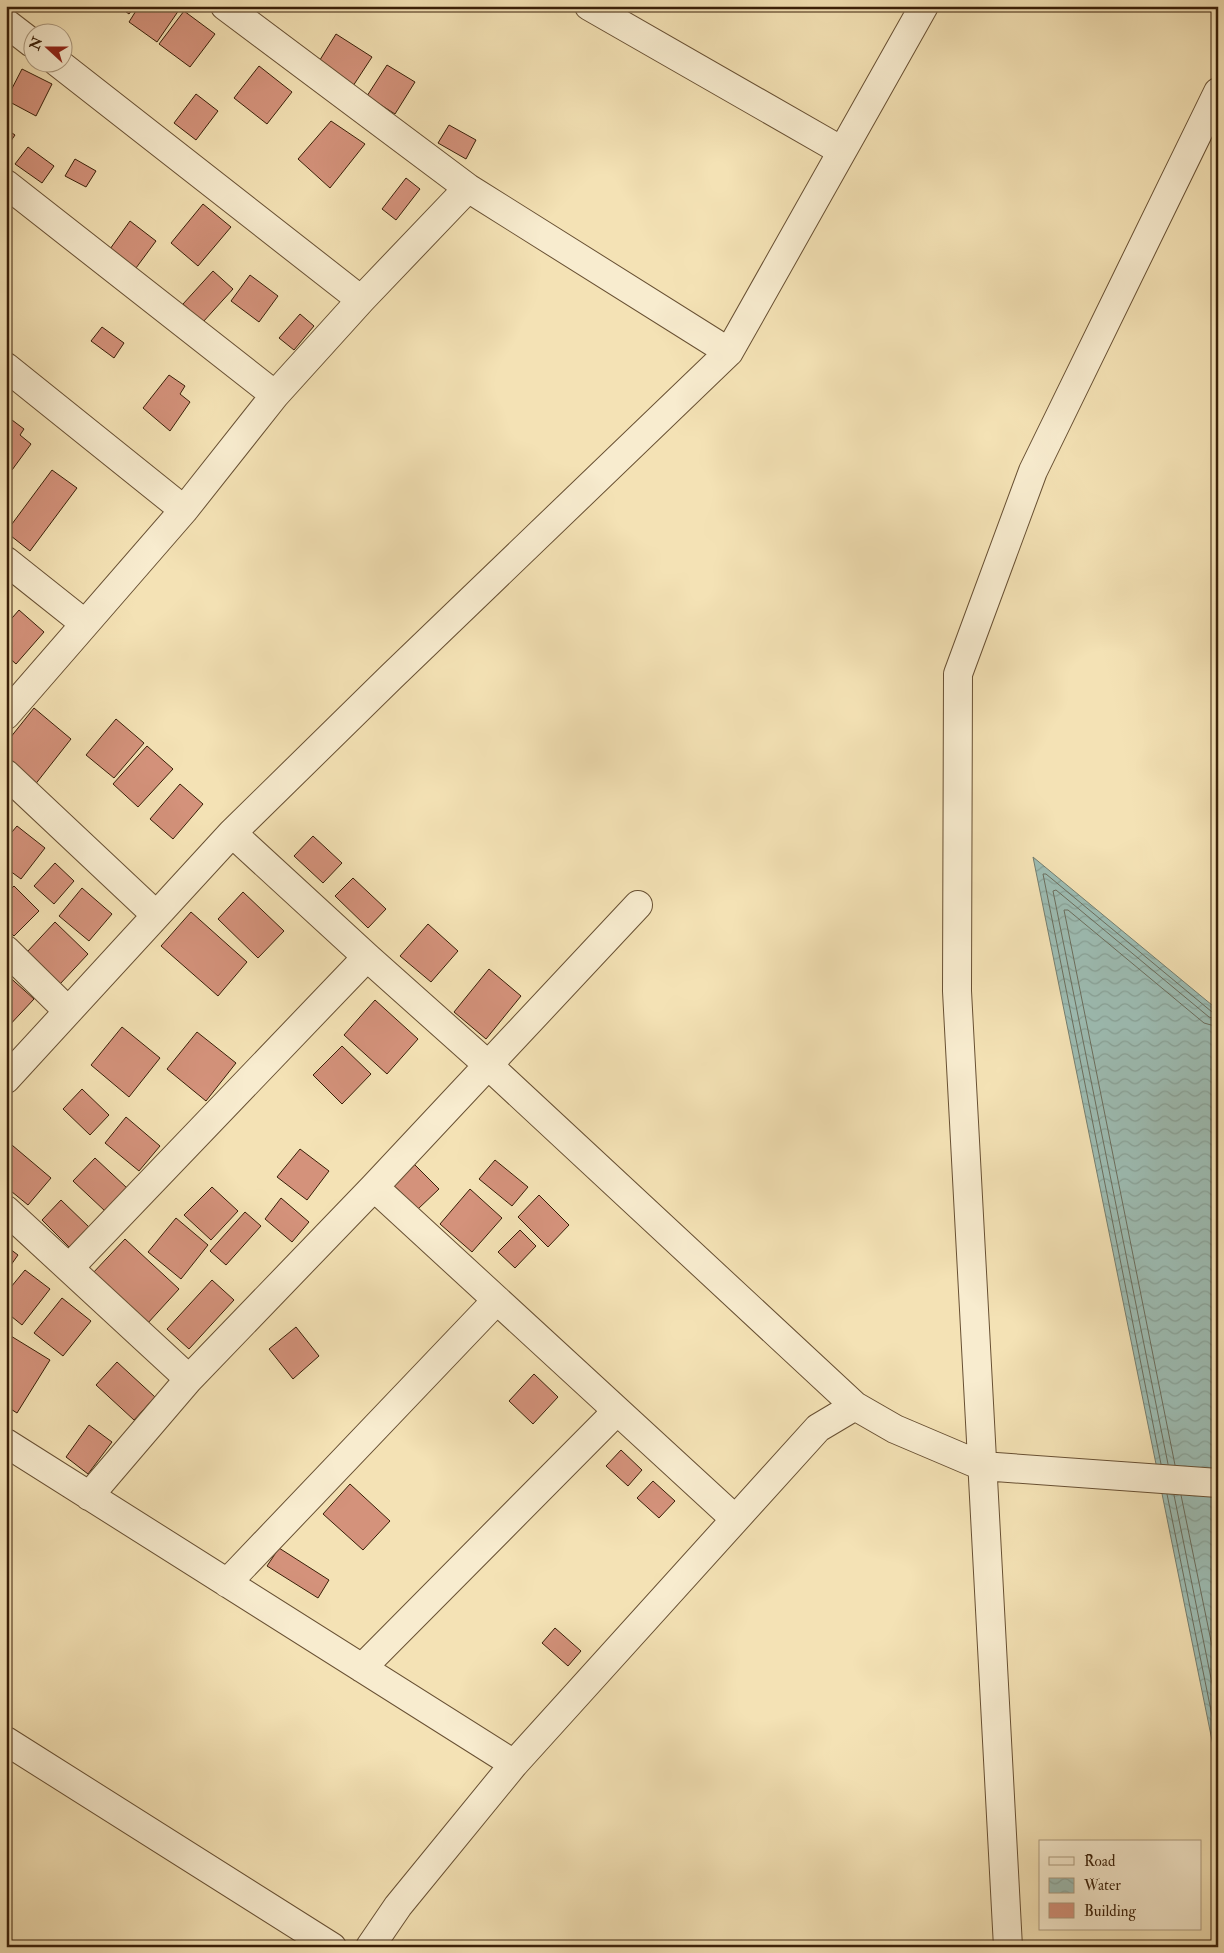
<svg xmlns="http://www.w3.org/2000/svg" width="1224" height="1953" font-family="'IM FELL Double Pica',serif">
	<defs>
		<pattern id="water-waves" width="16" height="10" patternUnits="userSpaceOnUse" patternTransform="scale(1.25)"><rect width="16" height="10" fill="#9dbdb4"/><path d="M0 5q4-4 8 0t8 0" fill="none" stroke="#88a299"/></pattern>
	</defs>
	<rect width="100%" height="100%" fill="#f4e2b5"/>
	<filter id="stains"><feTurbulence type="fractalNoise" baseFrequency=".004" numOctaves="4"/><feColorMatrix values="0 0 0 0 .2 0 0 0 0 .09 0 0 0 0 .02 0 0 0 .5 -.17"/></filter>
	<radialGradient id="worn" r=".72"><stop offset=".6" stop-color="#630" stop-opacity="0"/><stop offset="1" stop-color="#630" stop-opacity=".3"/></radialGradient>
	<path fill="url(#water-waves)" stroke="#757e6f" d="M1033,857L1218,1010V1770Z"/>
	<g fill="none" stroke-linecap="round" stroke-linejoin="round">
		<path stroke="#6b6e5e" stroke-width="1" d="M1161,1464L1043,874H1046L1212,1012L1218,1013
			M1168,1464L1053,891L1056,890L1209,1017L1218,1020
			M1175,1465L1064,910H1068L1204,1023L1218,1027
			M1167,1494L1218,1745
			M1174,1495L1218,1713
			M1181,1495L1218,1675"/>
	</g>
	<path fill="#d4927b" stroke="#391f08" d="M118,6H135L129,14Z
		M139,6H174L179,10L157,42L129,22Z
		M184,11L215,34L190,67L159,44Z
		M336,34L372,57L353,86L318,63Z
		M387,65L415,82L395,114L367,96Z
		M259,66L292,92L267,124L234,98Z
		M22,69L52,84L36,116L6,100Z
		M196,94L218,111L196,140L174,123Z
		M331,121L365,144L330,188L298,159Z
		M449,125L476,140L466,159L438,143Z
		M6,129L15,135L6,148Z
		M28,147L54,166L42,183L15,164Z
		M75,159L96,171L86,187L65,176Z
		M406,178L420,189L396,220L382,209Z
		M203,204L231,227L198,266L171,243Z
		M130,221L156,241L136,268L110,249Z
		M213,271L233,289L203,322L183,304Z
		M250,275L278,296L259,322L231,301Z
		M300,314L314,326L294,350L279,338Z
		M102,327L124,343L114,358L91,341Z
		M169,375L185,386L180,394L190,402L170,431L143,408Z
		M12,420L24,429L20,435L31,444L12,470L6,465V428Z
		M52,470L77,488L30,551L6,532Z
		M19,610L44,632L16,664L6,655V625Z
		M34,708L71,739L34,786L6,764V743Z
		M116,719L144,743L114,778L86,755Z
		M147,746L173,769L138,807L113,784Z
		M180,784L203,804L173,839L150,819Z
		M17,826L45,848L21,879L6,868V839Z
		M313,836L342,863L323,883L294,856Z
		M55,863L74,881L54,904L34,886Z
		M353,878L386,909L368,928L335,896Z
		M14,886L39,911L14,936L6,928V894Z
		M82,888L112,914L89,941L59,916Z
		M243,892L284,931L258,958L218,919Z
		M191,912L247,962L218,996L161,946Z
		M55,922L88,954L60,984L27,952Z
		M428,924L458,951L431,982L400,956Z
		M489,969L521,996L486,1039L454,1012Z
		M6,974L34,999L6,1029Z
		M375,1000L418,1039L387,1074L344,1035Z
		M122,1027L160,1058L129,1097L91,1065Z
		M197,1032L236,1063L206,1101L167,1069Z
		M342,1046L371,1074L342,1104L313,1075Z
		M82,1089L109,1115L90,1135L63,1109Z
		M126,1117L160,1146L139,1171L105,1143Z
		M6,1140L51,1178L28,1205L6,1187Z
		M300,1149L329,1171L307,1200L277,1177Z
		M95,1158L127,1188L105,1211L73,1181Z
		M495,1160L528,1187L512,1206L479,1179Z
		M412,1162L439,1189L418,1209L391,1183Z
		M212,1187L238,1211L211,1240L184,1215Z
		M470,1189L502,1218L472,1252L440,1224Z
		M539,1195L569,1225L548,1247L518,1217Z
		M281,1198L309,1222L292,1242L265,1219Z
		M61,1200L90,1228L70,1248L42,1220Z
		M245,1212L261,1226L226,1265L210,1251Z
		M176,1218L208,1245L181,1279L148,1252Z
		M520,1230L536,1246L515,1268L498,1252Z
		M125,1239L179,1289L147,1324L92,1274Z
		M6,1246L18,1255L6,1272Z
		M25,1270L50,1289L22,1325L6,1312V1293Z
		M212,1280L234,1300L189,1349L167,1329Z
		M62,1298L91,1321L63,1356L34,1333Z
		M296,1327L319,1356L293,1379L269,1349Z
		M6,1333L50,1360L17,1413L6,1406Z
		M117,1362L155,1397L134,1420L96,1385Z
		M534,1374L558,1397L533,1424L509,1401Z
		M89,1425L112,1442L88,1474L66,1457Z
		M621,1450L642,1470L628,1486L606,1466Z
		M653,1481L675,1501L659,1518L637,1498Z
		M350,1484L390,1521L363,1550L323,1514Z
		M279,1548L329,1580L318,1598L267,1566Z
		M555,1628L581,1651L568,1666L542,1643Z"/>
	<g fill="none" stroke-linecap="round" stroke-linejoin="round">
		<defs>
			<path id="minor" d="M225,6L468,188L729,352
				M589,6L842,151
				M6,23L32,43
				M57,62L361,300
				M6,184L275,395
				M6,367L184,510L6,715
				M184,510L275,395L361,300L468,188
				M6,561L84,623
				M6,774L156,915
				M232,833L367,957L488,1065L855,1406
				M6,950L68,1011
				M6,1079L232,833L391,677L729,352L924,6
				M374,1187L735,1519
				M6,1210L189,1379L374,1187L638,905
				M69,1268L367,957
				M6,1443L514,1764
				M89,1496L189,1379
				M227,1583L497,1300
				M362,1668L617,1411
				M6,1741L332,1947
				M370,1947L398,1906L514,1764L818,1428L855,1406L895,1429L982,1466L1218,1483
				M1008,1947L957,991L958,674L1033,471L1218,92"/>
		</defs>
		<use href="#minor" stroke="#685033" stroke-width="30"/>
		<use href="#minor" stroke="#f8eccf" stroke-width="28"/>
	</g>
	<rect width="1224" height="1953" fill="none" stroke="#f4e2b5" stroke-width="25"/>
	<rect x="8" y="8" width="1209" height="1938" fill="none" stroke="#391f08" stroke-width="2.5"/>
	<rect x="12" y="12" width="1199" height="1928" fill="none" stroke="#391f08"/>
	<rect x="1039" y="1840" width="162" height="90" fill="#f8eccf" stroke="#ac9a7f"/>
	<rect x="1049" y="1857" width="25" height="8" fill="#f8eccf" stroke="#ac9a7f"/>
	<text x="1084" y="1866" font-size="15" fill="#391f08">Road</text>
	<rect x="1049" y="1878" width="25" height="15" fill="url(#water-waves)" stroke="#ac9a7f"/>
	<text x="1084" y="1890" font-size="15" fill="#391f08">Water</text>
	<rect x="1049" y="1903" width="25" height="15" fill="#d4927b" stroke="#ac9a7f"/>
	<text x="1084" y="1916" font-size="15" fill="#391f08">Building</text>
	<g transform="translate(48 48) rotate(291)"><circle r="24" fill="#f8eccf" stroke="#ac9a7f"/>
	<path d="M0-4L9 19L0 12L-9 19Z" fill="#8f2418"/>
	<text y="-8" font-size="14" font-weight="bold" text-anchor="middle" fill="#391f08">N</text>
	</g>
	<rect width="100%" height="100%" filter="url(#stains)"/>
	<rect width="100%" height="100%" fill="url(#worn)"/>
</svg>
